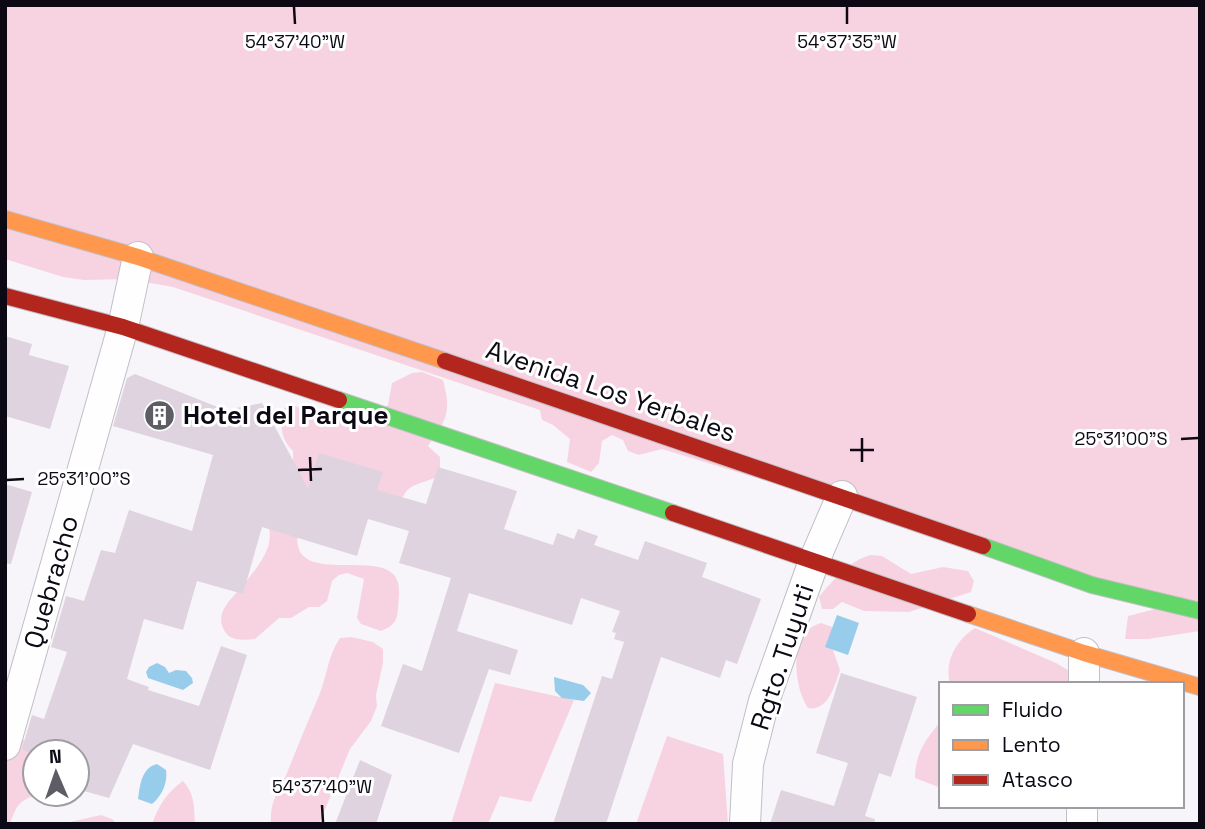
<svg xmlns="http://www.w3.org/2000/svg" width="1205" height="829" font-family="'Space Grotesk',sans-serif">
	<rect width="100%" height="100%" fill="#f7f5fa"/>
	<path fill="#f7d3e1" d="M5,5H1200V631L1148,639H1125L1128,616L1171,605L662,449L639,455L628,451L623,440L612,435L602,441L599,463L591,472L567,462L570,439L553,425L542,420L540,410L173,287L128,279L84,280L63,277L5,259Z
		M422,372L443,380C452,414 446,419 428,446L440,457V467L436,477C421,485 409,482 402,499L299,527C284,589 373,550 394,575C401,583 399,596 398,607C398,620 394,626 381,631L361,624L357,618L364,579L347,573L339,575L332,581L327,601L319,607H309L291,618H279L255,639C242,640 229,642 223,628C215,610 235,596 245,583C253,573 264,559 268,547C272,536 267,521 271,510C279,489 295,474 293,451C281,439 281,428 281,411L289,404L334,419L374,418L388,405L392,383L412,373Z
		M871,555L882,556L911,574L943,567L968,571L974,581L971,592L909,612L864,611L842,602L833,609H822L819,597C832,581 850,560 871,555Z
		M821,623L832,627L833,650L840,670C835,685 828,712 808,708C793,686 788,632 821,623Z
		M975,628L1056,663L1073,673L1077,684H950C944,662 956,640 975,628Z
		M351,637L373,642L383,649V663L376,695L377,706L371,721L350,749L319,824H271C270,799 278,794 287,773C297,748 307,723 318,698C327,678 327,657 340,638Z
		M495,683L574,700L531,802L500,796L488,824H451Z
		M941,721V788L915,778C915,753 926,739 941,721Z
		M667,736L723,754L728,824H636Z
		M15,739L26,740L35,752V794H41C21,799 17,803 10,824H5V748Z
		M183,781C195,794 194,807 195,824H152C159,805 167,792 183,781Z
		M101,815L112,819L117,824H61Z"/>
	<path fill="#97cceb" d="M837,615L859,623L848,655L825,647Z
		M157,663L165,667L169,673L176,670L186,671L192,678L193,683L183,690L148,678L146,672L149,667Z
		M554,677L583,685L591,693L584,701L562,698L555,691Z
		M157,764L166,770C168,782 162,796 152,804L138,799C140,786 141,768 157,764Z"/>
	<path fill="#dfd3e0" d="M5,336L32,344L29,355L69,366L50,429L5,416Z
		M135,374L225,410L262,403L308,488L319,453L383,472L377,490L426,504L438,467L517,491L504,529L553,545L557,533L574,539L578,529L598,536L594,545L638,560L645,541L707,563L702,577L761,599L737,664L726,660L720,678L661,657L606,824H553L602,676L612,679L624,642L614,639L616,633L612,632L620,611L581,598L572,625L469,593L457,631L518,650L510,675L489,669L459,753L381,726L403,664L422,671L451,578L399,563L409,531L368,519L357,556L262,527L243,594L197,581L183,630L144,619L127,679L149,687L148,690L199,706L221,646L247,655L210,770L133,744L109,798L77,789V752H27L22,749L32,715L44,719L67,652L51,647L66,596L84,601L101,550L115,553L129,510L192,531L213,455L113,426L127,378Z
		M5,484L32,492L11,564L5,563Z
		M841,673L917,697L891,777L879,773L865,816L875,819L874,824H770L781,790L834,806L848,763L816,753Z
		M360,760L392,775L376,824H335Z"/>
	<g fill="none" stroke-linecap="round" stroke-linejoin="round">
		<defs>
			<path id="street" d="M1084,684V653
				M5,745L123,327L138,257
				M745,824L748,764L764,701L814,561L842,496
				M1082,824V806"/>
			<path id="fast" d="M339,400L673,513
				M983,546L1092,585L1200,611"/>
			<path id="slow" d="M5,219L138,257L445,361
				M968,614L1084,653L1200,687"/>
			<path id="jam" d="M5,296L123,327L339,400
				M445,361L983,546
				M673,513L968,614"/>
		</defs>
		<use href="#street" stroke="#c1bec6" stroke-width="32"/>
		<use href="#fast" stroke="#c1bec6" stroke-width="18"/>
		<use href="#slow" stroke="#c1bec6" stroke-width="18"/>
		<use href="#jam" stroke="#c1bec6" stroke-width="18"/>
		<use href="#street" stroke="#fefefe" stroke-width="30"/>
		<use href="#fast" stroke="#63d668" stroke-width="16"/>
		<use href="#slow" stroke="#ff974d" stroke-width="16"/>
		<use href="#jam" stroke="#b3261e" stroke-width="16"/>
	</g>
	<path fill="none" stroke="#0c0914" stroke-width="2.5" d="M294,7L295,24M847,7V24M862,438V462M1181,439L1198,438M850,450H874M310,457L311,481M298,470L322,469M7,480L24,479M322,805L323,822"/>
	<defs>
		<symbol id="building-disc" viewBox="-11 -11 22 22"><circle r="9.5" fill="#5e5c64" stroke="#fff"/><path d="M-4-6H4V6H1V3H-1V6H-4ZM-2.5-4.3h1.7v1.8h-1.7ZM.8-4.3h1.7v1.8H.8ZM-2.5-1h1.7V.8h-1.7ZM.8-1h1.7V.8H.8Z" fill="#fff"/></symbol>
	</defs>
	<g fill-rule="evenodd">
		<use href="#building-disc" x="142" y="398" width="35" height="35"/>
	</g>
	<g text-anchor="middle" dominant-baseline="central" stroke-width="6" stroke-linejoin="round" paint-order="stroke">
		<g font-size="26" fill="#0c0914" stroke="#fff">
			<text transform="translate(611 391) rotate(19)">Avenida Los Yerbales</text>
			<text transform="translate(51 582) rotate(-74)">Quebracho</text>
			<text transform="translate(782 657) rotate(-72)">Rgto. Tuyuti</text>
		</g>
		<g font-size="26" font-weight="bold" fill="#0c0914" stroke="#fff" text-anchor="start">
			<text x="183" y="415">Hotel del Parque</text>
		</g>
	</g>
	<g font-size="18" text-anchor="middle" fill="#0c0914" stroke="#fff" stroke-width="6" stroke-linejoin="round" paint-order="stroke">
		<text x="295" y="48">54°37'40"W</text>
		<text x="847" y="48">54°37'35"W</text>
		<text x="1121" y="445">25°31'00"S</text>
		<text x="84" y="485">25°31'00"S</text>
		<text x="322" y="793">54°37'40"W</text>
	</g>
	<rect width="1205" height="829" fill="none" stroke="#0c0914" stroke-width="14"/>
	<rect x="939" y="682" width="245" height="126" fill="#ffffff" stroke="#9e9da1" stroke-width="2"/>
	<rect x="953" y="705" width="35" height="10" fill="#63d668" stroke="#9e9da1" stroke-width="2"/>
	<text x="1002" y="717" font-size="21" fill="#0c0914">Fluido</text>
	<rect x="953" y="740" width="35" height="10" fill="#ff974d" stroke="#9e9da1" stroke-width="2"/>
	<text x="1002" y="752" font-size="21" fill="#0c0914">Lento</text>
	<rect x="953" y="775" width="35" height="10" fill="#b3261e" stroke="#9e9da1" stroke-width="2"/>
	<text x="1002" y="787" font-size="21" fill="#0c0914">Atasco</text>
	<g transform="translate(56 773) rotate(358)"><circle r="33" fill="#ffffff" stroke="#9e9da1" stroke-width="2"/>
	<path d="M0-5L12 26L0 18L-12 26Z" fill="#5e5c64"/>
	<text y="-10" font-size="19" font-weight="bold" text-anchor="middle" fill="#0c0914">N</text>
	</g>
</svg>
